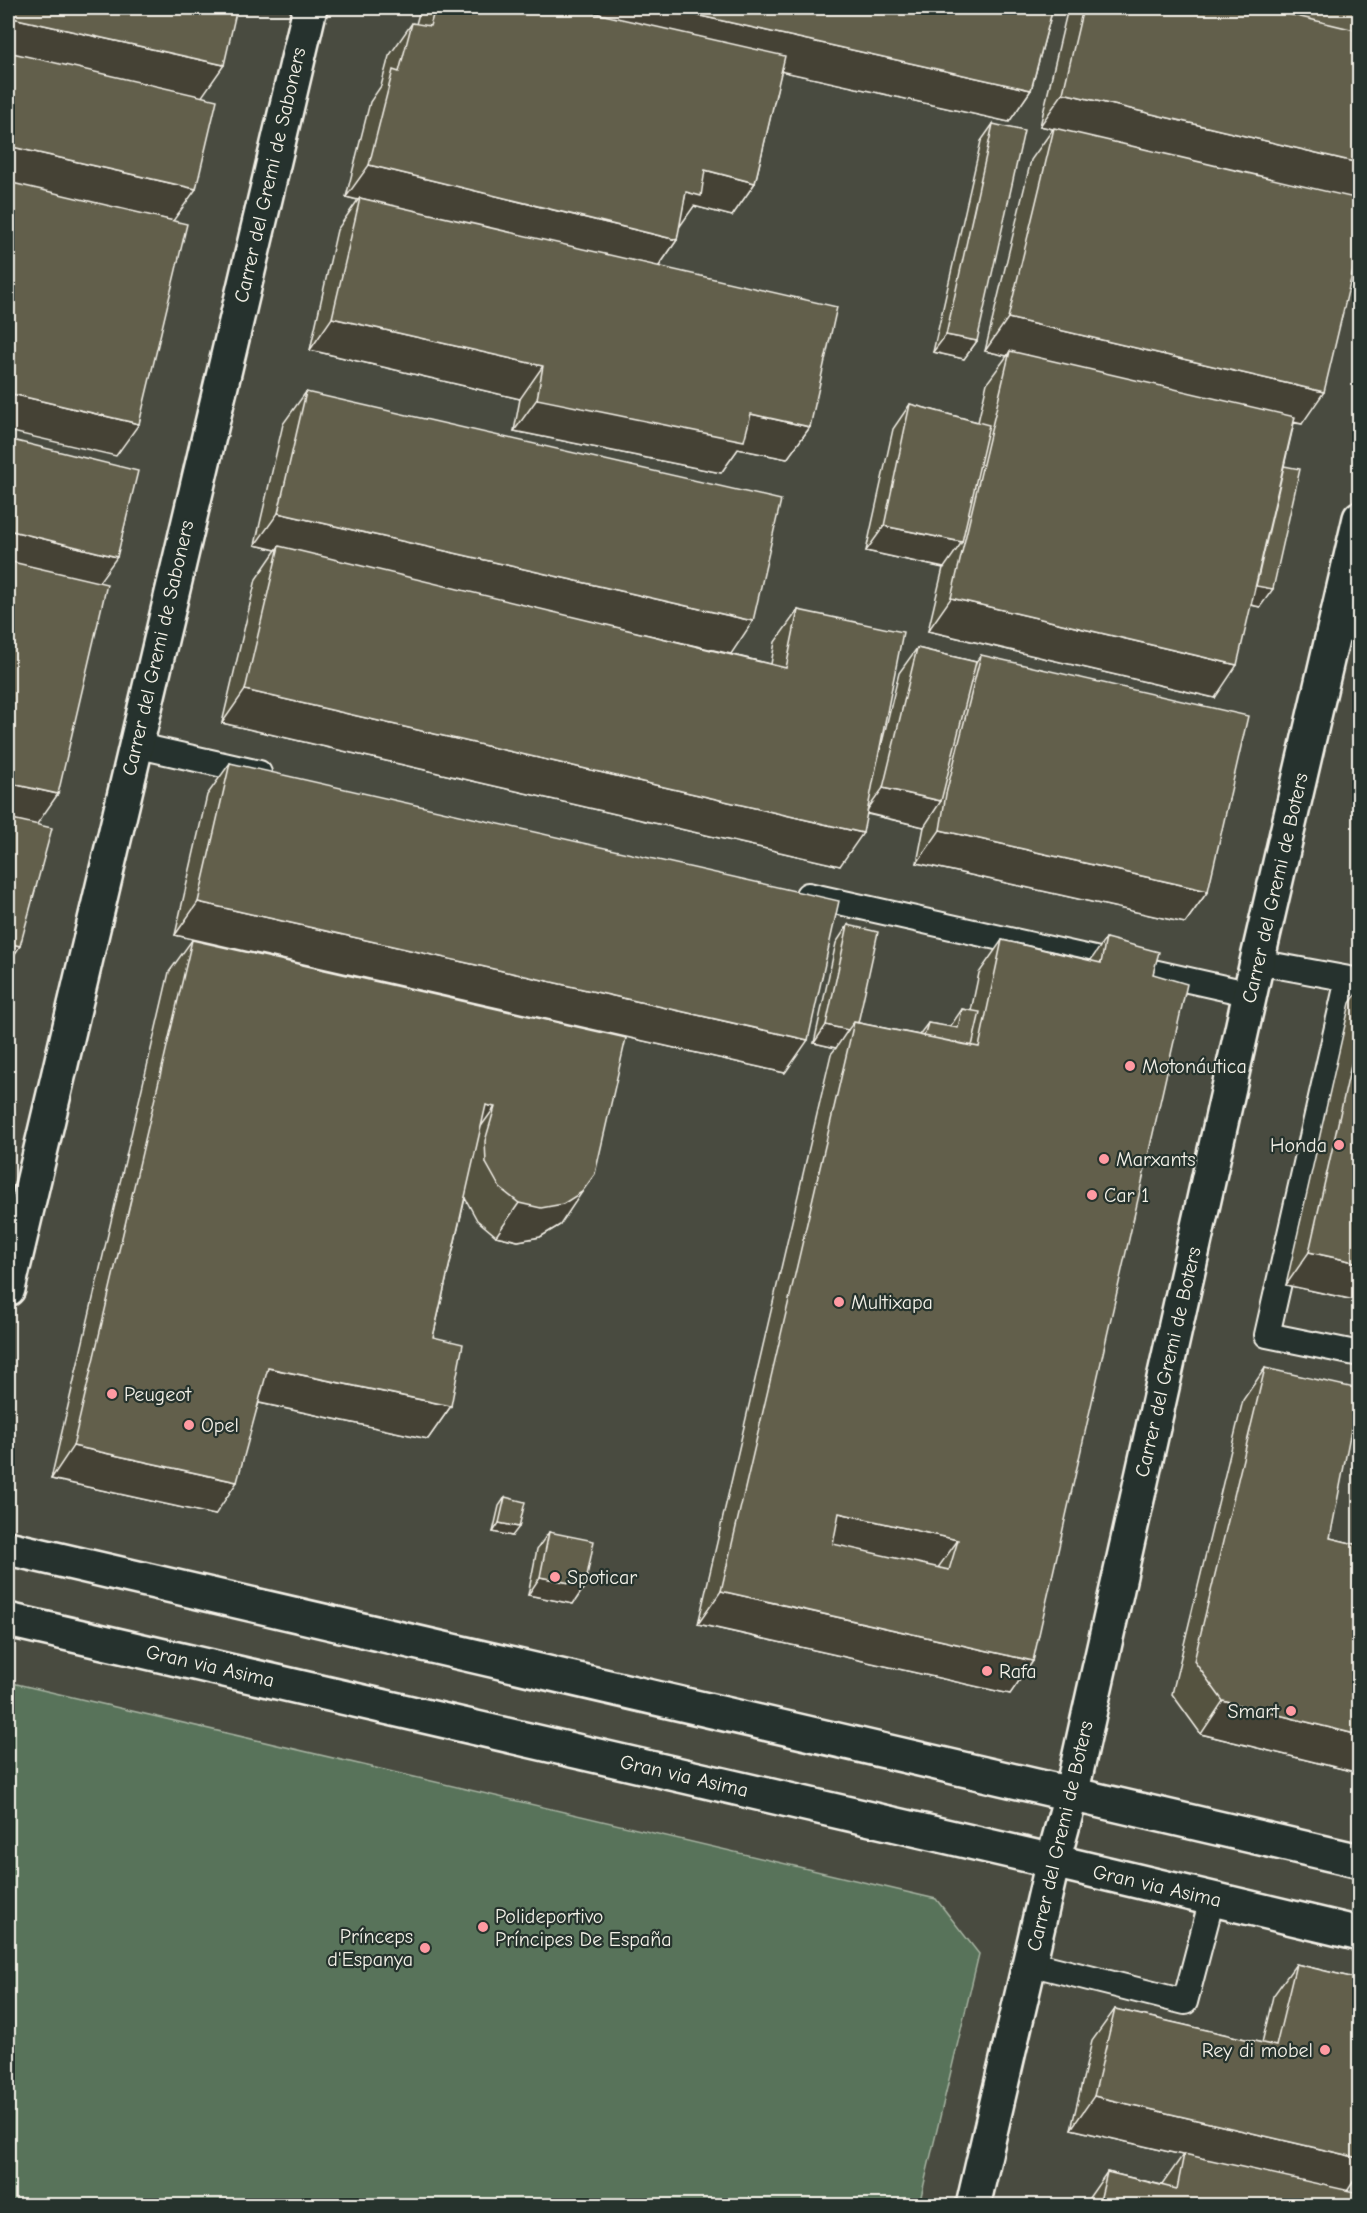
<svg xmlns="http://www.w3.org/2000/svg" width="1367" height="2213" font-family="'Comic Neue',sans-serif">
	<rect width="100%" height="100%" fill="#384036"/>
	<filter id="ink" filterUnits="userSpaceOnUse"><feTurbulence type="fractalNoise" baseFrequency=".0167" numOctaves="2"/><feDisplacementMap in="SourceGraphic" scale="12" xChannelSelector="R" yChannelSelector="G"/><feConvolveMatrix kernelMatrix="1 2 1 2 8 2 1 2 1" color-interpolation-filters="sRGB"/></filter>
	<g filter="url(#ink)">
		<path fill="#484c40" d="M8,8H1359V2205H8Z"/>
		<path fill="#58735a" stroke="#a6b2a1" stroke-width="1.5" d="M8,1682L936,1899L979,1954L919,2205H8Z"/>
		<g fill="none" stroke-linecap="round" stroke-linejoin="round">
			<defs>
				<path id="lane" d="M1335,625L1360,631
					M135,745L259,773
					M808,895L1251,994
					M1257,962L1360,981
					M1348,979L1267,1335L1360,1354
					M1029,1963L1185,2002L1212,1899"/>
				<path id="street" d="M8,1289L310,8
					M8,1548L1360,1861
					M8,1620L1053,1861L1360,1934
					M973,2206L1053,1861L1071,1795L1257,962L1360,518"/>
			</defs>
			<use href="#lane" stroke="#f4f1e8" stroke-width="28"/>
			<use href="#street" stroke="#f4f1e8" stroke-width="38"/>
			<use href="#lane" stroke="#26332d" stroke-width="24"/>
			<use href="#street" stroke="#26332d" stroke-width="33"/>
		</g>
		<path fill="#545241" stroke="#f4f1e8" stroke-width="1.5" d="M422,8H1053L1031,90L1009,122L781,71L755,183L732,216L694,206L679,226L677,240L659,266L810,427L787,459L738,449L721,473L514,431L520,399L310,350L337,230L358,200L346,197L370,102L381,86L389,56L412,23L416,24L420,10Z
			M1068,8H1359L1358,198L1302,424L1294,423L1284,466L1260,607L1251,605L1215,698L928,631L943,568L866,551L893,429L910,404L978,422L987,383L1007,356L985,351L1031,160L1053,129L1040,126Z
			M993,124L977,341L964,359L933,352L981,141Z
			M306,392L731,654L688,644L771,664L775,642L798,610L873,780L899,673L917,648L976,662L981,655L1208,891L1185,923L917,863L924,827L867,814L840,866L222,723L256,579L276,550L255,545L283,424Z
			M230,763L785,1073L175,935L207,795Z
			M848,925L858,1023L919,1035L928,1023L950,1027L962,1009L971,1011L979,973L1002,940L1091,960L1106,938L1153,974L1033,1661L1010,1694L698,1624L831,1054L836,1048L814,1043L836,943Z
			M192,940L626,1038L560,1225L540,1237L518,1241L496,1236L477,1220L465,1198L433,1337L451,1406L428,1439L259,1403L215,1515L51,1479L169,972Z
			M1359,990V1301L1286,1285L1350,1003Z
			M1265,1368L1330,1538L1359,1545V1773L1201,1734L1172,1694L1243,1400Z
			M505,1497L512,1536L493,1532L499,1506Z
			M549,1532L585,1586L573,1604L528,1595L537,1549Z
			M1296,1964L1359,1979V2173L1347,2190L1357,2205H1084L1107,2172L1162,2185L1183,2155L1071,2129L1092,2041L1115,2009L1262,2043L1273,1996Z"/>
		<path fill="#454235" stroke="#f4f1e8" stroke-width="1.5" d="M497,8H665L1031,90L1009,122Z
			M8,17L224,65L201,98L8,54Z
			M1063,93L1359,163V196L1357,200L1040,126Z
			M8,146L196,189L173,221L8,184Z
			M369,165L677,240L654,273L360,198L358,200L346,197Z
			M705,170L755,183L732,216L694,206L678,229L686,192Z
			M332,318L543,366L520,399L310,350Z
			M1008,318L1324,392L1302,424L1009,357L1010,351L1007,356L985,351Z
			M946,335L977,341L964,359L933,352Z
			M8,393L139,424L116,456L8,431Z
			M537,399L751,414L810,427L787,459L738,449L721,473L514,431Z
			M278,513L753,621L731,654L278,550L279,546L276,550L255,545Z
			M884,526L962,542L944,568L866,551Z
			M8,530L117,557L94,589L8,568Z
			M1250,584L1273,589L1260,607L1238,602Z
			M951,598L1237,665L1215,698L928,631Z
			M245,690L863,833L840,866L222,723Z
			M8,783L58,794L35,827L8,821Z
			M883,788L941,801L924,827L865,813Z
			M940,830L1208,891L1185,923L917,863Z
			M198,902L808,1040L785,1073L175,935Z
			M8,943L20,946L8,965Z
			M826,1025L848,1030L836,1048L814,1043Z
			M486,1105L495,1107L472,1139Z
			M582,1192L560,1225L540,1237L518,1241L496,1236L519,1203Z
			M1309,1252L1359,1263V1301L1286,1285Z
			M268,1368L451,1406L428,1439L246,1400Z
			M73,1446L237,1482L215,1515L51,1479Z
			M839,1513L958,1540L935,1572L816,1545Z
			M499,1523L519,1527L512,1536L493,1532Z
			M540,1577L585,1586L573,1604L528,1595Z
			M721,1591L1033,1661L1010,1694L698,1624Z
			M1223,1701L1359,1735V1773L1201,1734Z
			M1094,2096L1359,2158V2173L1346,2193L1071,2129Z"/>
		<path fill="#625f4c" stroke="#f4f1e8" stroke-width="1.5" fill-rule="evenodd" d="M8,8H237L224,65L8,17Z
			M435,8H573L785,56L755,183L705,170L701,196L686,192L677,240L369,165L393,70L399,72L412,23L430,26Z
			M665,8H1053L1031,90Z
			M1083,8H1263L1359,31V163L1063,93Z
			M1263,8H1359V31Z
			M8,52L217,100L196,189L8,146Z
			M993,124L1024,131L977,341L946,335Z
			M1054,128L1359,199V245L1324,392L1008,318Z
			M8,182L187,224L139,424L8,393Z
			M360,198L837,307L810,427L751,414L744,441L537,399L543,366L332,318Z
			M1010,351L1295,417L1237,665L951,598Z
			M306,392L781,500L753,621L278,513Z
			M910,404L989,425L962,542L884,526Z
			M8,439L138,471L117,557L8,530Z
			M1284,466L1300,469L1273,589L1256,586Z
			M279,546L786,668L798,610L903,632L863,833L245,690Z
			M8,561L107,584L58,794L8,783Z
			M917,648L976,662L941,801L883,788Z
			M981,655L1248,716L1208,891L940,830L946,794Z
			M230,763L839,901L808,1040L198,902Z
			M8,818L52,828L20,946L8,943Z
			M848,925L878,932L858,1023L854,1022L848,1030L826,1025Z
			M1106,938L1159,952L1153,974L1187,984L1033,1661L721,1591L854,1022L979,1047L1002,940L1101,963ZM839,1513L958,1540L949,1570L833,1544Z
			M192,940L626,1038L595,1174L582,1192L563,1204L541,1208L519,1203L500,1188L486,1163L485,1141L495,1107L486,1105L433,1337L463,1344L451,1406L268,1368L237,1482L73,1446Z
			M962,1009L980,1012L972,1046L924,1036L928,1023L958,1028Z
			M1359,1030V1263L1309,1252Z
			M1265,1368L1359,1389L1330,1538L1359,1545V1735L1223,1701L1194,1661Z
			M505,1497L525,1502L519,1527L499,1523Z
			M549,1532L594,1541L585,1586L540,1577Z
			M1296,1964L1359,1979V2158L1094,2096L1115,2009L1276,2046Z
			M1184,2154L1359,2193L1357,2205H1099L1107,2172L1177,2189Z"/>
	</g>
	<g fill="#ff9aa2" stroke="#26332d" stroke-width="2">
		<circle cx="1130" cy="1066" r="6"/>
		<circle cx="1339" cy="1145" r="6"/>
		<circle cx="1104" cy="1159" r="6"/>
		<circle cx="1092" cy="1195" r="6"/>
		<circle cx="839" cy="1302" r="6"/>
		<circle cx="112" cy="1394" r="6"/>
		<circle cx="189" cy="1425" r="6"/>
		<circle cx="555" cy="1577" r="6"/>
		<circle cx="987" cy="1671" r="6"/>
		<circle cx="1291" cy="1711" r="6"/>
		<circle cx="483" cy="1927" r="6"/>
		<circle cx="425" cy="1948" r="6"/>
		<circle cx="1325" cy="2050" r="6"/>
	</g>
	<g text-anchor="middle" dominant-baseline="central" stroke-width="4.5" stroke-linejoin="round" paint-order="stroke">
		<g font-size="20" fill="#f4f1e8" stroke="#26332d">
			<text transform="translate(270 175) rotate(-77)">Carrer del Gremi de Saboners</text>
			<text transform="translate(158 648) rotate(-77)">Carrer del Gremi de Saboners</text>
			<text transform="translate(1275 888) rotate(-77)">Carrer del Gremi de Boters</text>
			<text transform="translate(1168 1362) rotate(-77)">Carrer del Gremi de Boters</text>
			<text transform="translate(210 1666) rotate(13)">Gran via Asima</text>
			<text transform="translate(684 1776) rotate(13)">Gran via Asima</text>
			<text transform="translate(1060 1836) rotate(-77)">Carrer del Gremi de Boters</text>
			<text transform="translate(1157 1886) rotate(13)">Gran via Asima</text>
		</g>
		<g font-size="20" fill="#f4f1e8" stroke="#26332d" text-anchor="start">
			<text x="1142" y="1066">Motonáutica</text>
			<text x="1327" y="1145" text-anchor="end">Honda</text>
			<text x="1116" y="1159">Marxants</text>
			<text x="1104" y="1195">Car 1</text>
			<text x="851" y="1302">Multixapa</text>
			<text x="124" y="1394">Peugeot</text>
			<text x="201" y="1425">Opel</text>
			<text x="567" y="1577">Spoticar</text>
			<text x="999" y="1671">Rafa</text>
			<text x="1279" y="1711" text-anchor="end">Smart</text>
			<text x="495" y="1916">Polideportivo<tspan x="495" dy="23">Príncipes De España</tspan></text>
			<text x="413" y="1936" text-anchor="end">Prínceps<tspan x="413" dy="23">d'Espanya</tspan></text>
			<text x="1313" y="2050" text-anchor="end">Rey di mobel</text>
		</g>
	</g>
	<rect width="1367" height="2213" fill="none" stroke="#26332d" stroke-width="30"/>
	<rect x="15" y="15" width="1337" height="2183" fill="none" stroke="#f4f1e8" stroke-width="2" filter="url(#ink)"/>
</svg>
